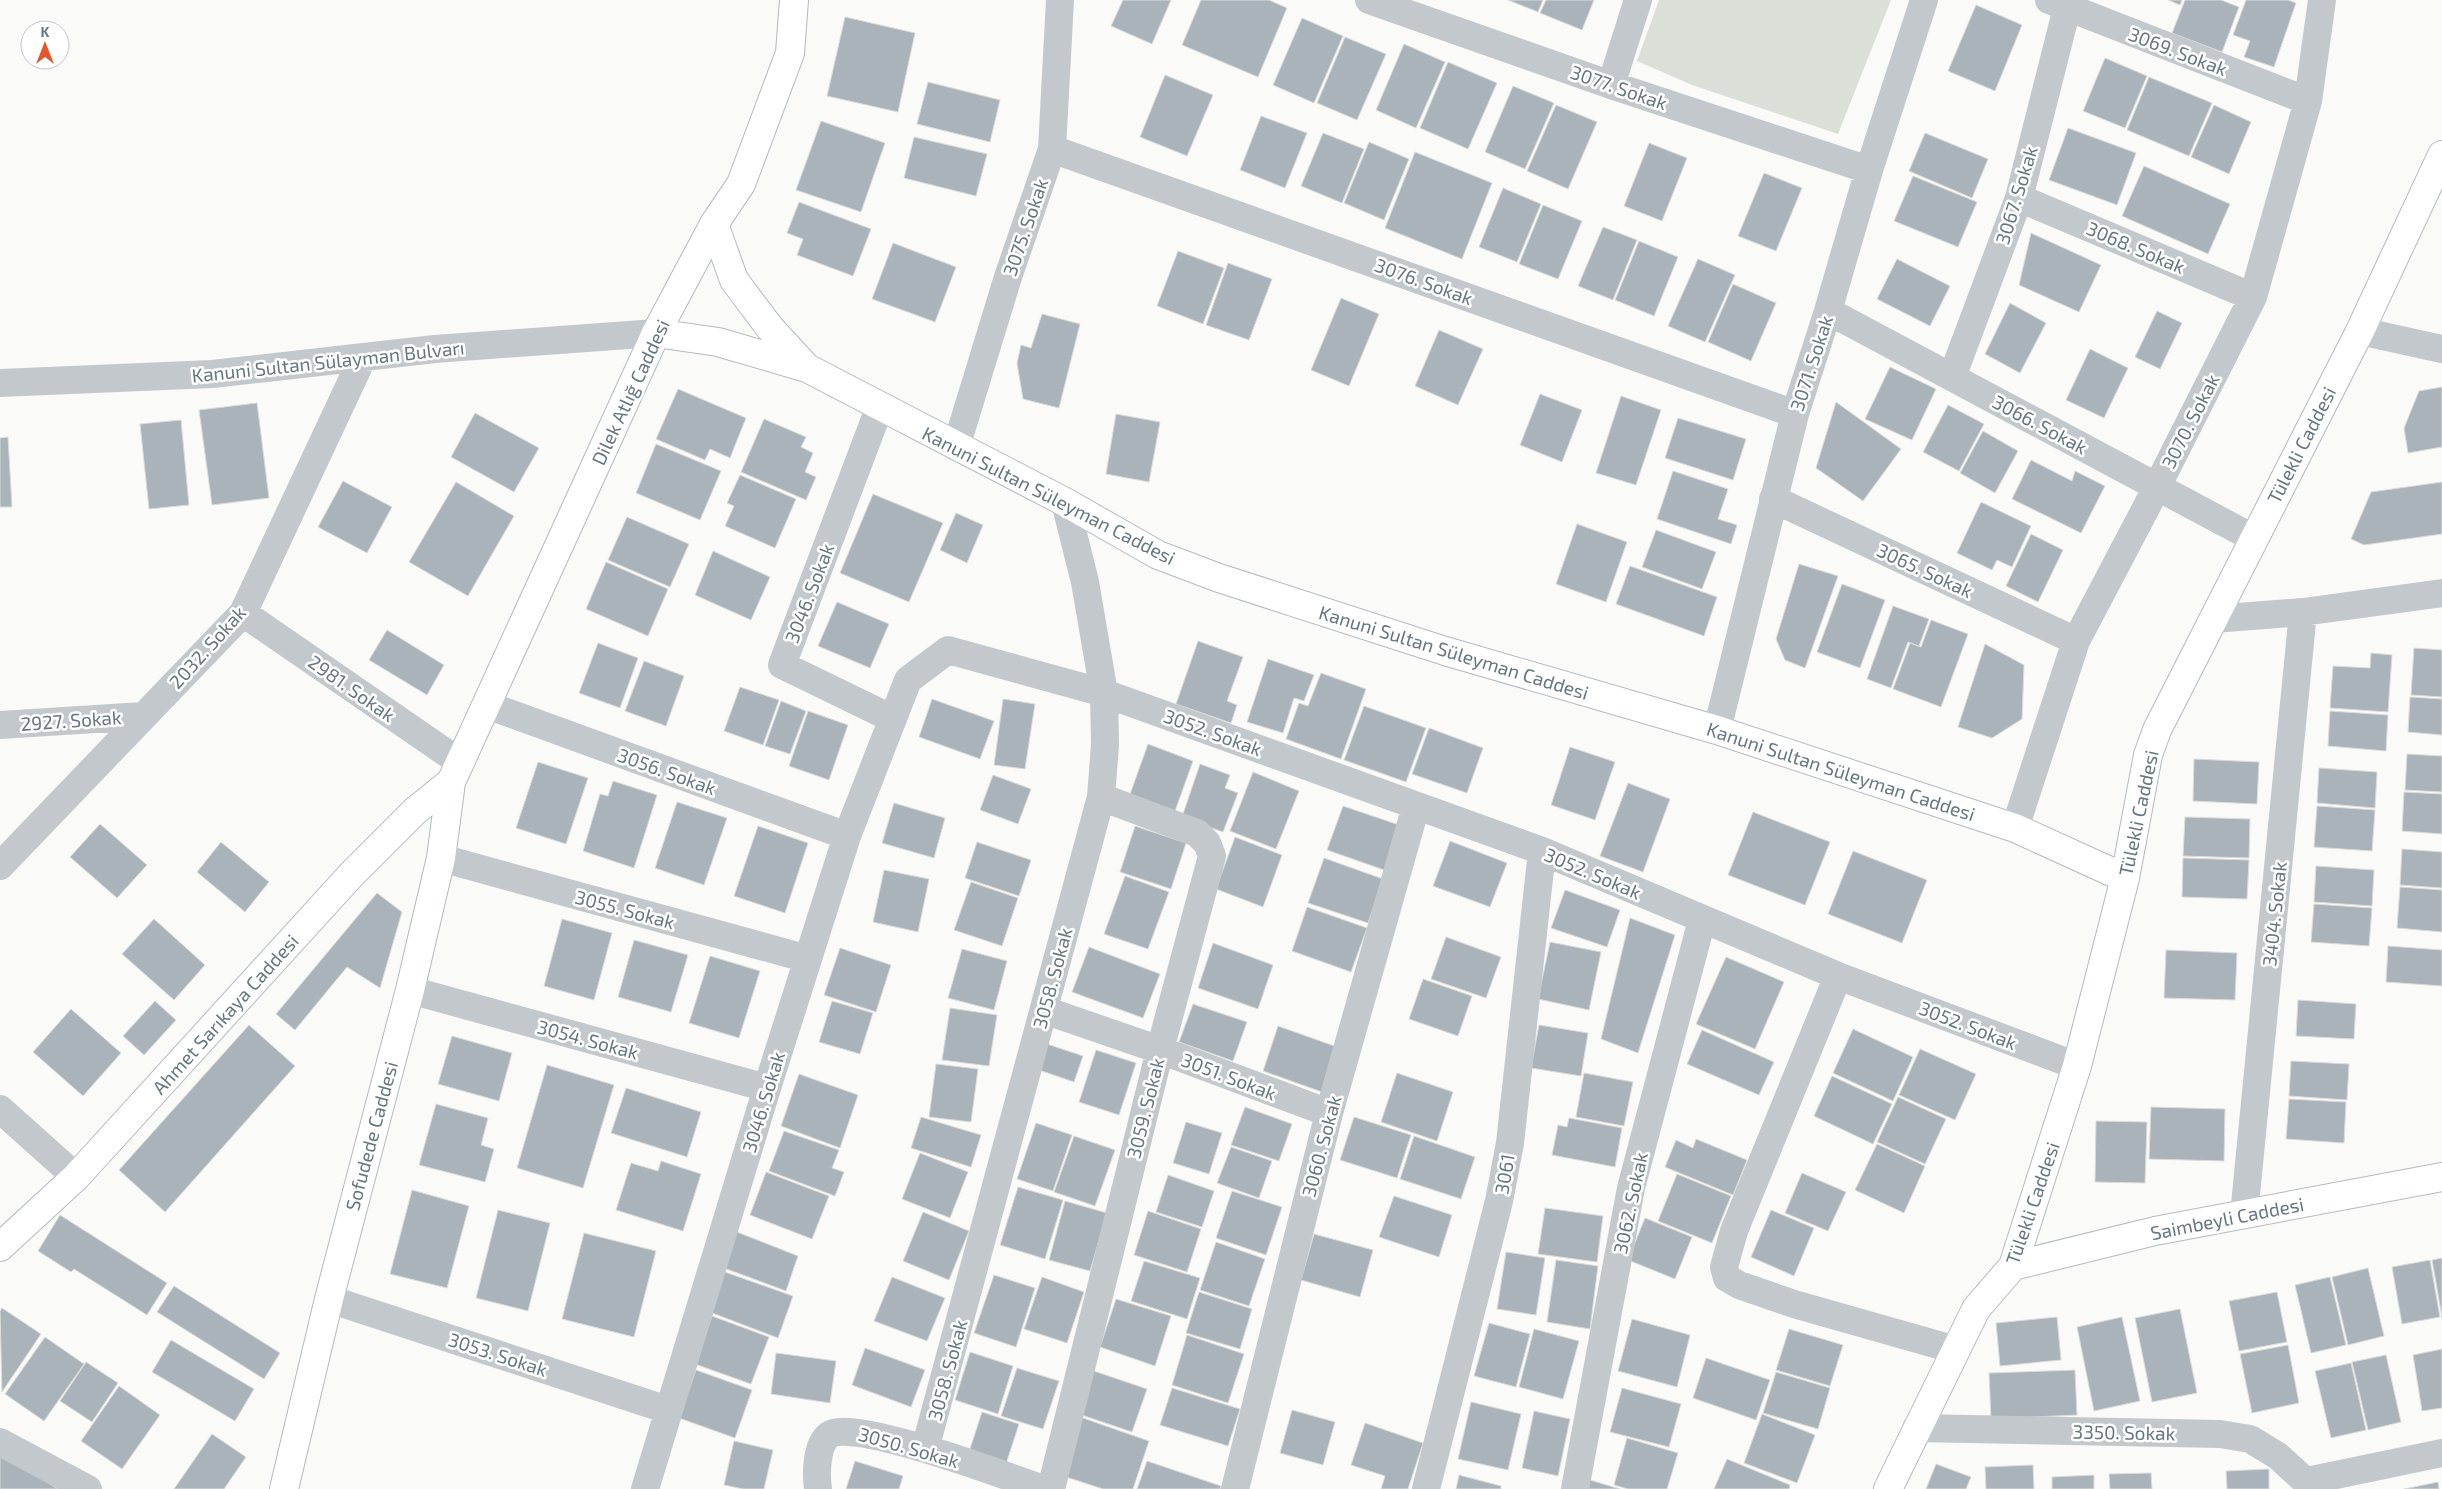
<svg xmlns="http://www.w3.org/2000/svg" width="2442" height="1489" font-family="'Exo 2',sans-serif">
	<rect width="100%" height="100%" fill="#fafaf8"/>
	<path fill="#dadfd7" d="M1659,0H1891L1838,134L1692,85L1637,61Z"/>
	<path fill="#aab3b9" stroke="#dcdcda" d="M1123,0H1171L1152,44L1111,26Z
		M1201,0H1269L1287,8L1258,77L1182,45Z
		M1508,0H1543L1538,12Z
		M1546,0H1594L1582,30L1540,13Z
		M2168,0H2182L2180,5Z
		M2185,0H2221L2239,7L2222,52L2172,33Z
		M2246,0H2288L2296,3L2274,67L2244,57L2250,41L2233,35Z
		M1976,5L2022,25L1995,91L1948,71Z
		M845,17L915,33L898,112L827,96Z
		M1302,18L1343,36L1314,103L1273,85Z
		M1345,37L1386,54L1357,120L1317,103Z
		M1404,44L1445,62L1416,128L1376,110Z
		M2105,58L2147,76L2125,128L2083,111Z
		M1448,62L1497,83L1468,149L1420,128Z
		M1165,75L1213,95L1187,156L1140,137Z
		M2149,77L2212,103L2189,156L2127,130Z
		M928,82L1000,100L990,142L917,124Z
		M1513,86L1554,103L1525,169L1485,152Z
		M1556,105L1597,122L1568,189L1527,171Z
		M2214,105L2251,122L2229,174L2191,157Z
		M1261,116L1307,133L1285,188L1240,170Z
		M821,121L885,143L861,212L796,190Z
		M2068,128L2136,153L2117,205L2049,180Z
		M1323,133L1364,149L1342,203L1301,186Z
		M1925,133L1988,159L1972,198L1909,171Z
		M914,137L987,154L976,196L904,178Z
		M1369,142L1409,159L1384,220L1344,203Z
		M1649,143L1687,158L1662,221L1624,206Z
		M1415,152L1492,183L1462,259L1385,228Z
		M2144,166L2230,204L2208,254L2122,216Z
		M1764,173L1802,188L1776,251L1738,236Z
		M1913,176L1977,202L1958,247L1894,221Z
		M1503,188L1541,204L1517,262L1479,247Z
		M799,202L871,229L853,276L797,255L803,239L787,233Z
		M1543,205L1582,221L1558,279L1519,264Z
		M1603,227L1637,240L1613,300L1578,286Z
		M2031,233L2101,265L2079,312L2019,285Z
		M1639,241L1678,257L1654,316L1615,300Z
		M893,243L956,267L935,322L872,299Z
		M1178,251L1224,268L1203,324L1157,306Z
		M1698,259L1735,275L1705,342L1668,326Z
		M1897,259L1950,286L1930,326L1877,299Z
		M1228,263L1272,279L1249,340L1206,325Z
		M1733,284L1776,303L1751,361L1708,342Z
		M1341,298L1379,314L1349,386L1311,370Z
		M2010,303L2046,323L2020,373L1985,354Z
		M2157,311L2182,323L2160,369L2135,357Z
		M1042,314L1080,324L1059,408L1023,399L1017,363L1021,345L1031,348Z
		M1439,330L1483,349L1458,405L1415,386Z
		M2090,349L2128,368L2104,418L2066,400Z
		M1890,367L1936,389L1912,440L1865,419Z
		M2442,387V447L2408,453L2404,428L2419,391Z
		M678,389L746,418L730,458L710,449L705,460L656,439Z
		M1540,394L1582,410L1562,462L1520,445Z
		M1621,396L1661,410L1636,485L1596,473Z
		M1836,402L1901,449L1863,501L1816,468Z
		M257,403L269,498L212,505L199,410Z
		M1948,405L1984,424L1959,471L1923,452Z
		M475,413L539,448L514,492L451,457Z
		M1116,414L1160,422L1149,482L1106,474Z
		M1678,418L1746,439L1733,480L1665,458Z
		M764,419L806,437L801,447L813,453L805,472L816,477L806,500L741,472Z
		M181,420L189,505L149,509L140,424Z
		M1983,431L2018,451L1995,493L1960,473Z
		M8,437L12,507H0V438Z
		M656,444L721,471L700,520L636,493Z
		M2031,460L2072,481L2075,471L2105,486L2081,533L2012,499Z
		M1673,471L1728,489L1718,519L1737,525L1731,544L1657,519Z
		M740,475L796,499L775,548L725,526L734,506L727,503Z
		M343,481L392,507L367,553L318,527Z
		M456,482L514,516L468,596L409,562Z
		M2442,482V534L2364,545L2351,539L2371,492Z
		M873,494L943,523L909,602L840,573Z
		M1981,502L2031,526L2012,567L1997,560L1992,570L1957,553Z
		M956,513L983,525L967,563L940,550Z
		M627,517L689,544L670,587L608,560Z
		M1577,524L1627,542L1606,602L1556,584Z
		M1656,530L1716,552L1702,589L1642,567Z
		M2031,534L2063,550L2038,602L2006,586Z
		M713,551L770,577L751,620L695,595Z
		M606,562L668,589L648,636L586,609Z
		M1799,564L1838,576L1805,668L1785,660L1776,639Z
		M1630,566L1717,597L1704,636L1616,604Z
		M1842,584L1885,600L1860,668L1817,652Z
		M837,602L889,624L870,668L818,646Z
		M1893,606L1929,619L1919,646L1908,642L1891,688L1867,679Z
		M1931,620L1968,634L1941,707L1893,689L1910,643L1921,647Z
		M387,630L444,665L427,695L369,660Z
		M1198,641L1243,657L1227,701L1237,705L1231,723L1176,704Z
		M598,643L638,658L620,708L579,693Z
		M1985,644L2024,665L2022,719L1992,738L1958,727Z
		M2414,648L2442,650V697L2411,695Z
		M2371,653L2392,655L2388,712L2330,708L2333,666L2370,668Z
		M1268,659L1314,675L1304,701L1294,698L1283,733L1247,722Z
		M644,661L684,676L666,726L625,711Z
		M1321,673L1366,689L1341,759L1286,739L1299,703L1308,706Z
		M740,687L779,700L763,745L724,731Z
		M2410,697L2442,699V735L2408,732Z
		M932,699L994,721L980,759L919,737Z
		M1003,699L1035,704L1025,769L994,765Z
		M781,701L806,711L790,754L765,746Z
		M1364,706L1426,728L1406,782L1344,760Z
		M808,711L848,725L829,780L789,766Z
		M2330,711L2388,715L2386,751L2328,746Z
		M1429,728L1483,748L1467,793L1412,774Z
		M1148,744L1193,761L1174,814L1129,797Z
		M1570,747L1615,762L1595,820L1551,805Z
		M2407,754L2442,756V792L2405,790Z
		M2194,759L2259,762L2257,804L2193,801Z
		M538,762L588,778L566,844L516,828Z
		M1200,764L1230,775L1225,788L1238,793L1223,832L1182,817Z
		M2319,768L2377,772L2375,808L2317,803Z
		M1253,772L1299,791L1276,849L1230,831Z
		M993,775L1031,789L1018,824L980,810Z
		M613,781L657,795L634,868L583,851L600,794L608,796Z
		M1628,783L1670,799L1643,872L1600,856Z
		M2404,792L2442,794V834L2402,831Z
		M677,802L727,818L704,885L655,868Z
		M894,803L945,818L934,858L882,843Z
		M1343,806L1402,826L1387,871L1327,850Z
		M2317,806L2375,810L2372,851L2314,847Z
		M1753,812L1830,842L1805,905L1728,875Z
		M2185,817L2250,819L2249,858L2183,856Z
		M100,824L147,865L117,898L70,857Z
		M758,826L808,843L785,913L734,896Z
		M1135,826L1186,843L1171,889L1120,872Z
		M1235,837L1282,855L1263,907L1216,889Z
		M1450,841L1507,863L1490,907L1433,886Z
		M221,842L269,882L245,912L197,872Z
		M977,842L1031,860L1019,896L965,878Z
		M2402,849L2442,852V888L2400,885Z
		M1853,851L1927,880L1902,943L1828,914Z
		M1324,858L1383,879L1368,923L1308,903Z
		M2183,858L2249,860L2247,899L2182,897Z
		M2316,866L2374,870L2372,906L2314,902Z
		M884,870L929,879L918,932L873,922Z
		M1125,876L1169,892L1148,949L1104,934Z
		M971,882L1018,898L1002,946L954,930Z
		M2400,887L2442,890V932L2397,928Z
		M1565,890L1620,910L1607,947L1551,928Z
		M377,893L402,912L380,988L347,967L295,1030L276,1014Z
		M2314,904L2372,908L2369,946L2311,942Z
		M1307,907L1367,928L1351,972L1292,951Z
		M1630,918L1675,935L1638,1053L1601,1039Z
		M154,919L205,965L174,1000L122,954Z
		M562,919L612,933L594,1000L544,986Z
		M1446,937L1501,957L1486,998L1431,979Z
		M634,940L688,955L671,1012L618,997Z
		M1550,942L1601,952L1589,1010L1538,999Z
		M1213,943L1273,965L1258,1009L1198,988Z
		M2388,946L2442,950V986L2386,982Z
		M1089,947L1160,974L1143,1018L1072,992Z
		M840,948L891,965L876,1012L824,995Z
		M962,949L1007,961L994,1010L948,998Z
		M2166,950L2237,953L2235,1000L2164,998Z
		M710,956L760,971L739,1038L689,1023Z
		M1726,957L1784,982L1755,1049L1696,1024Z
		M1423,979L1472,996L1458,1036L1409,1019Z
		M2298,1000L2356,1004L2354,1039L2296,1036Z
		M155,1001L176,1020L144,1055L123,1036Z
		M832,1001L873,1013L860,1054L819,1042Z
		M1193,1004L1247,1022L1233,1061L1179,1042Z
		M950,1008L997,1015L989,1066L942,1060Z
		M71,1009L121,1053L83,1096L33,1052Z
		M249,1025L295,1066L165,1212L119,1170Z
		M1539,1025L1588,1033L1581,1076L1531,1068Z
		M1278,1026L1337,1047L1322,1092L1263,1071Z
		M1853,1029L1913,1057L1893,1101L1833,1073Z
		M1702,1030L1774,1062L1759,1095L1687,1064Z
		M452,1036L512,1053L499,1101L438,1084Z
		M1047,1044L1083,1056L1074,1082L1039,1070Z
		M1920,1049L1976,1074L1955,1120L1899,1095Z
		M1096,1050L1136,1063L1119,1115L1079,1102Z
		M2291,1061L2349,1064L2347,1100L2289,1096Z
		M936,1064L978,1069L971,1122L929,1117Z
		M547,1065L614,1085L583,1188L517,1168Z
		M1397,1073L1453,1092L1437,1141L1381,1122Z
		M1584,1073L1633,1082L1624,1126L1576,1117Z
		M799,1074L858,1095L840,1148L781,1126Z
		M1832,1076L1892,1104L1873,1144L1814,1116Z
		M626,1088L701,1112L687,1157L611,1133Z
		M1898,1097L1946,1119L1925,1164L1877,1142Z
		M2289,1099L2346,1102L2344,1143L2286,1139Z
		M436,1104L488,1118L481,1145L494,1149L485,1182L419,1165Z
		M1245,1107L1292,1124L1279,1161L1231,1145Z
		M2151,1107L2225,1109L2224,1161L2149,1159Z
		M921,1117L981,1135L971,1167L911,1148Z
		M1354,1117L1411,1135L1397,1178L1340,1160Z
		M1569,1118L1622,1128L1615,1167L1552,1155L1558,1125L1567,1127Z
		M2096,1121L2147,1122L2145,1183L2095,1182Z
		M1186,1122L1222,1133L1209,1174L1173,1163Z
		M1036,1123L1072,1135L1053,1191L1017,1179Z
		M784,1131L839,1150L832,1168L844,1172L835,1196L769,1171Z
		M1074,1136L1115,1150L1095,1206L1054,1192Z
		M1414,1136L1475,1157L1461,1199L1400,1179Z
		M1696,1139L1747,1160L1733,1195L1665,1167L1676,1140L1693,1148Z
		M1877,1144L1925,1166L1904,1213L1855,1190Z
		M1231,1147L1272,1161L1259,1198L1217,1183Z
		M920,1153L968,1172L950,1218L902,1199Z
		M661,1161L701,1174L683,1231L616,1210L631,1163L658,1171Z
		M766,1172L829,1196L812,1239L750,1215Z
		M1802,1173L1846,1192L1828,1231L1785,1213Z
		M1677,1174L1731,1196L1712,1243L1658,1221Z
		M1168,1175L1214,1191L1202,1227L1156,1212Z
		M1018,1187L1063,1200L1045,1259L1000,1245Z
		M412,1190L469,1206L447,1288L390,1274Z
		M1232,1191L1282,1207L1266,1255L1216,1238Z
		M1394,1196L1452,1215L1439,1257L1379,1237Z
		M1065,1201L1107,1213L1090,1271L1049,1260Z
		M1545,1208L1603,1216L1597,1262L1538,1254Z
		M498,1210L550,1223L528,1311L476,1298Z
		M1771,1210L1814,1228L1794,1276L1751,1257Z
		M1148,1211L1201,1229L1187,1272L1134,1255Z
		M923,1212L969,1231L949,1280L903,1261Z
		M60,1215L167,1283L147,1315L74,1269L71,1272L38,1251Z
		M1645,1218L1692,1237L1675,1279L1628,1260Z
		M737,1232L798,1256L786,1291L724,1268Z
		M584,1233L656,1251L634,1337L562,1319Z
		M1314,1234L1373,1250L1360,1297L1301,1280Z
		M1216,1242L1265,1259L1249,1306L1200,1290Z
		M1506,1252L1545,1258L1536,1315L1497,1309Z
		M2442,1258V1317L2432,1260Z
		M1556,1260L1598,1266L1590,1329L1547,1322Z
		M2430,1260L2440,1317L2402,1324L2392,1267Z
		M1144,1261L1200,1278L1187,1319L1131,1301Z
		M2368,1268L2384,1336L2348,1345L2332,1277Z
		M722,1271L793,1296L778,1338L707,1311Z
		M994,1275L1035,1288L1016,1347L974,1333Z
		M892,1277L945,1298L927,1341L874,1321Z
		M1042,1277L1084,1292L1067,1343L1024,1329Z
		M2330,1277L2346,1345L2311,1353L2295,1285Z
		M174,1286L280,1353L264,1379L157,1312Z
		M1199,1292L1252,1309L1240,1349L1186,1333Z
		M2277,1292L2287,1342L2239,1351L2229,1301Z
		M1116,1299L1171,1316L1155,1366L1100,1347Z
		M2,1308L41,1334L2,1392L0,1311Z
		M2180,1309L2197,1393L2152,1402L2135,1318Z
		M712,1316L769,1337L751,1384L695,1364Z
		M2057,1317L2061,1360L2000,1366L1996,1323Z
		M2122,1317L2140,1401L2094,1411L2077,1327Z
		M1632,1319L1690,1335L1677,1387L1618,1371Z
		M1489,1323L1530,1334L1516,1387L1474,1376Z
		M1534,1329L1579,1341L1563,1399L1519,1387Z
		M1789,1329L1843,1345L1830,1386L1776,1370Z
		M1187,1335L1244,1354L1228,1403L1172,1385Z
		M45,1337L84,1364L44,1421L5,1394Z
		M171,1340L254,1389L235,1421L152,1372Z
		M2288,1345L2299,1403L2252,1413L2240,1354Z
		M865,1348L925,1370L911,1407L852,1385Z
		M2442,1349V1408L2422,1411L2413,1355Z
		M970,1352L1013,1366L998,1414L955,1400Z
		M776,1353L836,1361L830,1403L771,1394Z
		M2386,1355L2401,1422L2368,1430L2352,1362Z
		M1706,1358L1770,1380L1756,1420L1693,1398Z
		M86,1362L118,1383L92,1422L60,1401Z
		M2351,1363L2366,1430L2331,1438L2315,1371Z
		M1017,1368L1059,1381L1043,1429L1001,1416Z
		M1088,1369L1147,1389L1132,1432L1073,1412Z
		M696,1370L752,1390L735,1438L679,1418Z
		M2075,1370L2077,1415L1991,1419L1989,1373Z
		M1776,1372L1830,1388L1818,1429L1763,1413Z
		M119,1386L160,1415L122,1469L81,1441Z
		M1172,1388L1240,1409L1228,1446L1160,1425Z
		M1622,1388L1681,1404L1669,1447L1610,1432Z
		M1471,1402L1521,1414L1508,1470L1458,1459Z
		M1292,1410L1335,1422L1323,1465L1280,1453Z
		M1534,1411L1570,1419L1558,1476L1522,1468Z
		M982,1412L1019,1424L1006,1464L969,1452Z
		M1762,1414L1815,1435L1797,1483L1744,1463Z
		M1080,1417L1149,1441L1133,1489H1103L1060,1475Z
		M1365,1423L1423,1443L1408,1489H1381L1385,1476L1351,1465Z
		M212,1434L246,1457L224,1489H174Z
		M1627,1438L1678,1453L1667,1489H1628L1614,1485Z
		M734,1441L773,1450L764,1489H743L724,1485Z
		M0,1453L58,1489H0Z
		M1727,1459L1790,1485L1789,1489H1714Z
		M855,1461L903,1476L899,1489H846Z
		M1147,1461L1221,1486L1220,1489H1137Z
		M1936,1464L1971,1477L1966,1489H1926Z
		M2033,1465L2034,1489H1986L1985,1467Z
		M2269,1469V1489H2227L2226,1471Z
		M2151,1473L2152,1489H2110L2109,1474Z
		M1459,1475L1501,1486V1489H1456Z
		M2094,1475V1489H2052V1477Z
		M1590,1480L1620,1489H1587Z
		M2438,1482L2439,1489H2404Z"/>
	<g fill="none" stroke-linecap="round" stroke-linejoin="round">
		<defs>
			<path id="secondary" d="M714,224L734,280L770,328L806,367
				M656,333L718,342L807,368L1065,502L1158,555L1219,578L1445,651L1717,730L2015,828L2125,878
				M0,1247L76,1177L351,875L415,811L451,782
				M2013,1266L2155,1231L2442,1177
				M284,1489L329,1299L410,990L441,858L451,782L656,333L714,224L741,184L790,53L794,0
				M1888,1489L1976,1309L2013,1266L2077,1066L2125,878L2148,755L2157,730L2360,331L2442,155"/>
		</defs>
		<use href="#secondary" stroke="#b3babf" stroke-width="30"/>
		<path stroke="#c3c8cc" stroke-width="28" d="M1369,0L1611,85L1869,170
			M2049,0L2308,101
			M1611,85L1638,0
			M1052,149L1795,414
			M2019,198L2253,297
			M1828,311L2253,538
			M2360,331L2442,349
			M1952,377L2019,198L2067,8
			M0,383L212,374L435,349L656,333
			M880,406L782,665L893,719
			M956,447L1008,277L1052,149L1060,0
			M1773,499L2076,641
			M243,613L461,763
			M2213,619L2303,612L2442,593
			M487,705L847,836
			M0,725L143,716
			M1717,730L1795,414L1828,311L1869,170L1924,0
			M2015,828L2076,641L2157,487L2253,297L2308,101L2322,0
			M441,858L808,959
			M0,866L243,613L363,357
			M1838,976L1734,1231L1724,1267L1727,1278L1739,1285L1794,1304L1956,1350
			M410,990L767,1088
			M1044,1010L1160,1050L1329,1113
			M0,1109L76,1177
			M2244,1215L2303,612
			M329,1299L668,1410
			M1916,1428L2220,1434L2250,1439L2278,1456L2314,1489
			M0,1442L88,1489
			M925,1449L1101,797L1105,745L1104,693L1085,582L1065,502
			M2307,1481L2442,1453
			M645,1489L767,1088L847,836L908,680L948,650L1104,693L1542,851L1838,976L2077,1066
			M818,1489C816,1474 816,1445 829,1435C850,1417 1012,1478 1043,1489
			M1051,1489L1160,1050L1212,856L1207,843L1197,833L1101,797
			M1235,1489L1329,1113L1416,806
			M1426,1489L1499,1201L1510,1143L1542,851
			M1575,1489L1631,1188L1702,920"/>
		<use href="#secondary" stroke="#fff" stroke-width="28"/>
	</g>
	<g text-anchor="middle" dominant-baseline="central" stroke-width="5" stroke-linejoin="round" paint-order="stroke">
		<g font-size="19" fill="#657683" stroke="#fff">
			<text transform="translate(2178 51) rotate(21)">3069. Sokak</text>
			<text transform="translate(1619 87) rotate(19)">3077. Sokak</text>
			<text transform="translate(2016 195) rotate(-73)">3067. Sokak</text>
			<text transform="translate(1025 227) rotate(-71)">3075. Sokak</text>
			<text transform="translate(2136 247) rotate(23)">3068. Sokak</text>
			<text transform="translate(1424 281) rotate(20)">3076. Sokak</text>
			<text transform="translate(328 361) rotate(-6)">Kanuni Sultan Sülayman Bulvarı</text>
			<text transform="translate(1811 363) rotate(-72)">3071. Sokak</text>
			<text transform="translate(630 392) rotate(-65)">Dilek Atlığ Caddesi</text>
			<text transform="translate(2190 421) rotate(-63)">3070. Sokak</text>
			<text transform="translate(2040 424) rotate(28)">3066. Sokak</text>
			<text transform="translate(2301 445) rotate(-63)">Tülekli Caddesi</text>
			<text transform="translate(1049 495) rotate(27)">Kanuni Sultan Süleyman Caddesi</text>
			<text transform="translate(1925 570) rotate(25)">3065. Sokak</text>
			<text transform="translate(809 593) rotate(-69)">3046. Sokak</text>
			<text transform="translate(207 647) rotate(-48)">2032. Sokak</text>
			<text transform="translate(1454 652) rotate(17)">Kanuni Sultan Süleyman Caddesi</text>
			<text transform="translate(352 688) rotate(35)">2981. Sokak</text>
			<text transform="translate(71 720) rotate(-4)">2927. Sokak</text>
			<text transform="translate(1213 732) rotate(20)">3052. Sokak</text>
			<text transform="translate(667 771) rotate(20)">3056. Sokak</text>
			<text transform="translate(1841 771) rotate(18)">Kanuni Sultan Süleyman Caddesi</text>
			<text transform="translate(2138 813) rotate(-78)">Tülekli Caddesi</text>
			<text transform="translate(1593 873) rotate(23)">3052. Sokak</text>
			<text transform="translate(625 909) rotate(15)">3055. Sokak</text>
			<text transform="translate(2274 914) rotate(-84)">3404. Sokak</text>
			<text transform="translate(1052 978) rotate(-75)">3058. Sokak</text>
			<text transform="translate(225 1014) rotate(-48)">Ahmet Sarıkaya Caddesi</text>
			<text transform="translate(1968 1025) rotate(21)">3052. Sokak</text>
			<text transform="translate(588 1039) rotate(15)">3054. Sokak</text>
			<text transform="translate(1229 1076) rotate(21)">3051. Sokak</text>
			<text transform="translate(763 1102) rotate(-73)">3046. Sokak</text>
			<text transform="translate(1145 1108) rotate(-76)">3059. Sokak</text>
			<text transform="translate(371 1136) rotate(-75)">Sofudede Caddesi</text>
			<text transform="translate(1321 1146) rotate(-75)">3060. Sokak</text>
			<text transform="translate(1504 1174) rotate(-80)">3061</text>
			<text transform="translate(1630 1203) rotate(-78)">3062. Sokak</text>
			<text transform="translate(2032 1203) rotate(-71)">Tülekli Caddesi</text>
			<text transform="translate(2227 1218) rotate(-11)">Saimbeyli Caddesi</text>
			<text transform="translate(498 1354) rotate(18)">3053. Sokak</text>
			<text transform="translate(947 1370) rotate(-75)">3058. Sokak</text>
			<text transform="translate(2124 1432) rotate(1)">3350. Sokak</text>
			<text transform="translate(909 1447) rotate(16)">3050. Sokak</text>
		</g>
	</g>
	<g transform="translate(45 45)"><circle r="24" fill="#ffffff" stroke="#c1c8cd"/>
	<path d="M0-4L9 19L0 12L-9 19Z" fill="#e4572e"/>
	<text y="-8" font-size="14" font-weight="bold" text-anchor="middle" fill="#657683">K</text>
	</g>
</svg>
